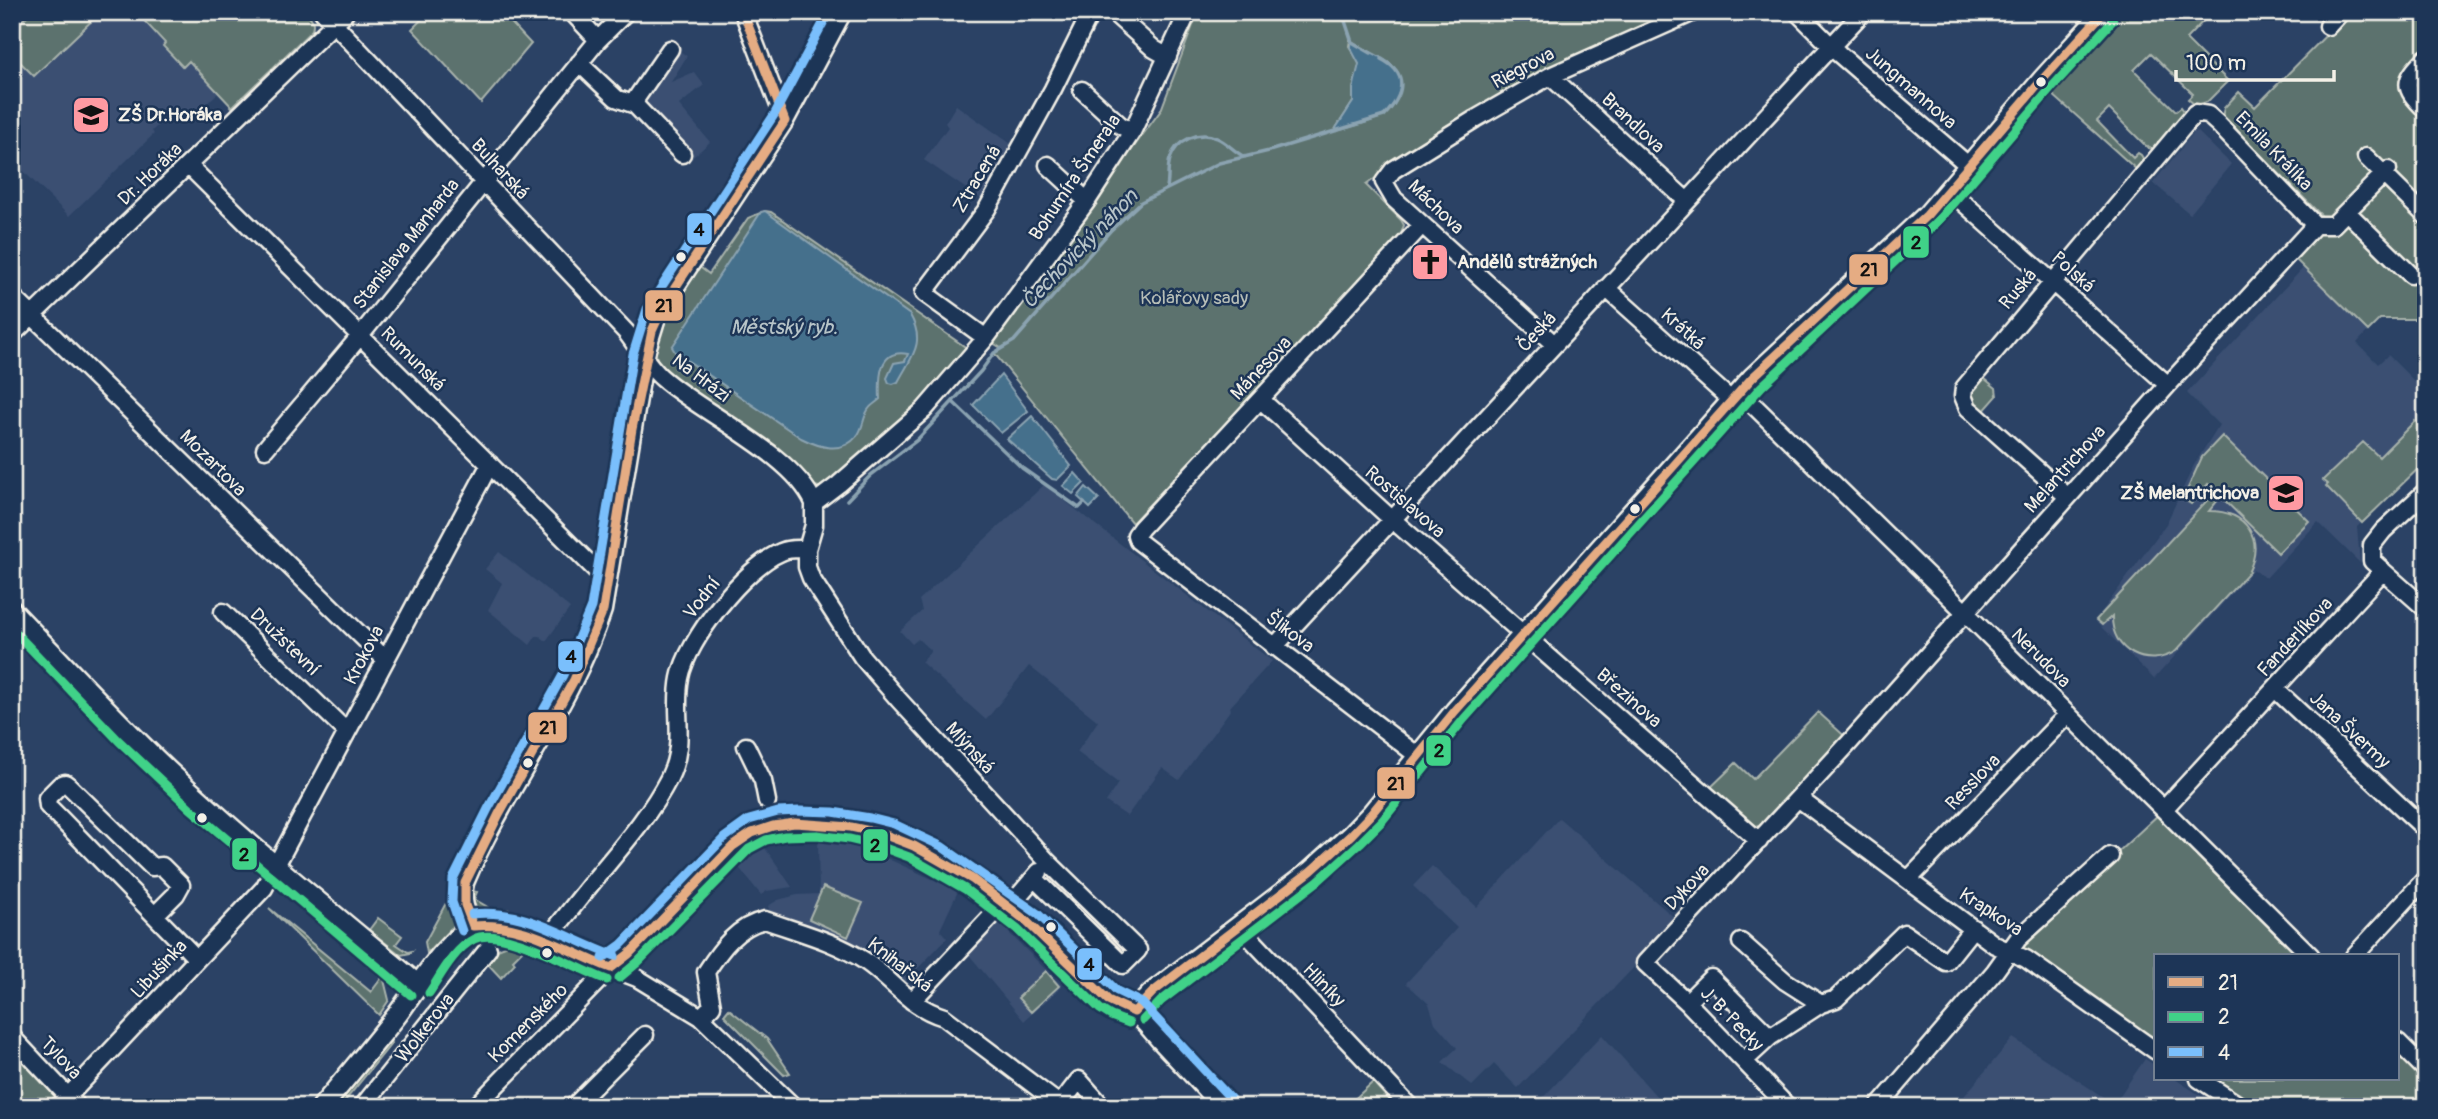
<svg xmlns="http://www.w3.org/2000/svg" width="2438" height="1119" font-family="Pangolin,sans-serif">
	<rect width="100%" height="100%" fill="#2b4265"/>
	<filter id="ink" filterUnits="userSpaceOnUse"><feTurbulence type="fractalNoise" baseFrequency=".0143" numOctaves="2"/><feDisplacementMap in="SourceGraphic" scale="14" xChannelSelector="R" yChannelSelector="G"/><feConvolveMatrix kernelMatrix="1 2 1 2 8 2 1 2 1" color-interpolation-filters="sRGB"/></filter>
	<g filter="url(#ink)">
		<path fill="#3a4f72" d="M31,12H306L313,20L314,25L312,30L232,107L219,92L184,125L172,112L152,131L154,134L69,216L12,160V30Z
			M678,50L687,56L671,82L694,72L704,85L679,105L710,142L692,158L647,106V102Z
			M956,105L1014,146L984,201L924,160L948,127L945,123Z
			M2196,130L2231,164L2190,214L2153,183Z
			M2304,267L2368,331L2357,343L2378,364L2388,355L2426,393V410L2416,420L2426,431V461L2357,527L2360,563L2318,522L2266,578L2253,570L2154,679L2095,621L2166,524L2194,465L2219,425L2187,393Z
			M1044,485L1272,661L1230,707L1231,709L1179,780L1162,768L1127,816L1106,802L1118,783L1077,752L1098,721L1029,666L986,720L921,662L931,651L918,639L912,644L900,631L922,611L919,600Z
			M499,552L570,608L546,641L540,636H536L530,645L488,610L502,583L485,569Z
			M1559,818L1676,919L1640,961L1518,1088L1494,1064L1472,1086L1442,1062L1457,1048L1435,1023L1429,1004L1406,983L1457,928L1413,886L1432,866L1477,907Z
			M818,841L858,845L958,891L940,930L947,938L903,984L771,915L768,906L778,900L797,895L819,894Z
			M762,844L775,862L792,887L767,891L761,895L737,865Z
			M995,919L1062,986L1024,1021L966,951Z
			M1602,1035L1666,1107H1534Z
			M2013,1038L2114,1104L2145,1059L2156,1066V1079H2175L2218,1107H1955Z"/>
		<path fill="#5c726e" stroke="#a8b2ab" stroke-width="2" fill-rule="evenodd" d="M31,12H101L34,76L12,54V30Z
			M136,12H306C311,18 315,21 312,30L232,107L189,61L183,67L163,46L165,43Z
			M429,12H501L531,44L481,103L412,29Z
			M1198,12H1673L1545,70L1412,151L1366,185L1401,220L1404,225L1400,237L1132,523L994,353L1001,348L993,343L983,355L981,354L1161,110ZM1350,40L1387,62L1401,82C1392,121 1370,119 1336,128L1353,102V89L1360,63L1349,46Z
			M2114,12H2212L2186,39L2228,81L2207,102L2195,105L2188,99L2193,94L2151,53L2134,70L2176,111L2181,107L2184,111L2183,119L2155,149L2148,148L2109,109L2097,121L2133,158L2138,153L2141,155L2144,160L2136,169L2052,94L2071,72L2088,39Z
			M2349,12H2426V319H2380L2368,331L2293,257L2327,221L2222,117L2224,108L2239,92L2255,107Z
			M765,211L771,212L971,351L934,393L822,488L809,484L675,380C668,374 660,368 657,359C648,331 683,287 697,265L709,274L748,218Z
			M1979,374L1996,388L1997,396L1982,413L1969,397L1973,381Z
			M2415,421L2426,431V461L2362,523L2326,486L2328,484L2323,480L2363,442L2379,457Z
			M2222,436L2309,521L2278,553L2208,484L2191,504L2183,499L2202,457Z
			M2213,494L2219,499L2209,511C2247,511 2265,539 2248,573L2176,651C2147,670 2111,651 2112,616L2102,625L2096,620Z
			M1818,712L1850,741L1759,841L1705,793L1736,763L1753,779Z
			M2159,814L2302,956H2156V1041L2019,944Z
			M283,884L390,974L383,975L278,889Z
			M823,887L863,903L848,937L809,919Z
			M471,891L477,892L474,899L493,910L508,909L532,924C511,920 470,921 471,891Z
			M446,903L459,909V920L427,953L425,942Z
			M269,908L371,992L383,976L389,1000L379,1015Z
			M378,918L402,936L396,944L408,952L412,951L410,953L401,955L369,930Z
			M510,944L520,946L522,951L513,960L515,963L501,978L487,963L500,948Z
			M1046,971L1059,986L1031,1012L1018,998Z
			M729,1009L767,1039L790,1073L784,1075L724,1015Z
			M390,1038L391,1044L340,1107H334Z
			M12,1048L56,1092L55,1104L52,1107H12Z
			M2398,1051L2426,1079V1107H2254L2211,1079H2398Z
			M1373,1082L1395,1107H1346Z"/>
		<path fill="#456f8c" stroke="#8ba3b1" stroke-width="2" d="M1352,42C1365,50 1383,56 1394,67C1407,80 1398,106 1384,115C1374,122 1350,127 1337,131L1336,128L1353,102V89L1359,64L1350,47Z
			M765,211L910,315C926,343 912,356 898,382L893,384L889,383L887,378L894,363L905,361L908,354C878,348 879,379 880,399C876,403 871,405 868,410C863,418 863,429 857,436C842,455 819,447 801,438L675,352L672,347L761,212Z
			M1001,375L1028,411L1001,433L973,405Z
			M1032,416L1071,466L1057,480L1052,479L1007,439Z
			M1075,473L1084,483L1073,494L1063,486Z
			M1086,487L1099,499L1090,508L1078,497Z"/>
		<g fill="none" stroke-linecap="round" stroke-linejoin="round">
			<path stroke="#8ba3b1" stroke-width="3.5" d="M1342,12L1352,42L1371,53
				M1167,187C1169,178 1167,168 1170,159C1176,140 1199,130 1217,138C1227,142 1234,152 1245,157
				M953,402L1022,468L1079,508L1084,503
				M847,500L871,475L917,440L981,371L994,353L1014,341L1110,231L1141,202L1219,163L1269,151L1384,116C1404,95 1410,74 1381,59"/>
			<defs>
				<path id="minor" d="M323,12L626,332C637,346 648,366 662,378C703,414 793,454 814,503
					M572,12L598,40
					M743,12L785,121
					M1797,12L1839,54L1969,166
					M1116,15L1154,49L1168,57
					M2328,26L2341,12
					M2426,58C2403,81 2402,87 2426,110
					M579,63L616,98L635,105L682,154
					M1550,76L1687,201
					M1082,90L1120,125L1132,132
					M635,105L637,97L670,49
					M2366,157L2426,216
					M1048,165L1087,201
					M189,166L608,582
					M1949,190L2168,385
					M2347,212L2411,275
					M2315,225H2333L2388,170
					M1606,288L1732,401
					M12,296L385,659
					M12,335L346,12
					M986,338L924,293L987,209L1053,89L1091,12
					M1554,344L1394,199L1384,182L1393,170L1475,119L1550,76L1694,12
					M1740,392L1972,619L2311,956
					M1261,400L1386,514L1759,841
					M265,449L360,336L569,76L598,40L626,12
					M2068,497L1968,408L1963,396L1964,388L2195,113L2208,115L2218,124L2315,225
					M807,549V567L811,578L862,657L899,700L1048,862L1138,950L1123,965L1034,878
					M2383,571L2426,609
					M223,612L347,732
					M1274,647L1863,12
					M2275,689L2426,830
					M746,746L763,781L767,801
					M1418,756L1138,541L1136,535L1141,528L1422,225
					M1798,798L1995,945L2026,959L2156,1051
					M2164,809L2383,571L2372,561V545L2383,531L2426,491
					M1908,880L2068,714
					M1009,907L1039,872
					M155,915L176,894L181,885L162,866L152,867L69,786L65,783L60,785L47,798L48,806L61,819L197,959
					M473,926C466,911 461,900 465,883C504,789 572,707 603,610L645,356L658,314L785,121L843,12
					M1240,927L1410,1107
					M547,939C565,917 582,895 600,873C625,843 651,813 669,778C687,742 673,713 680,678C687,640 745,567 781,552C789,548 798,549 807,549L814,525V503L839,484L924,410L986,338L1087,201L1132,132L1188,12
					M1741,942L1785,981L1821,1004L1836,999L1904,933L1946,962L1973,928
					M2354,956L2426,878
					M912,1001L1004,903
					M1687,1002L1711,978L1770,1037
					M701,1017L712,1006L706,972C721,949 737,926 765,920C798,932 835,941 865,961C894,981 908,1006 944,1017L1059,1104
					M12,1037L78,1107
					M2398,1042L2426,1070
					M1744,1061L1770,1037L1821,1004
					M2199,1079L2242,1107
					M58,1107L264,888L490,464
					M362,1107L488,949
					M475,1107L611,968L637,978L701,1017L794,1107
					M573,1107L645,1035
					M1058,1107L1079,1080L1103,1107
					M1788,1107L1687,1002L1645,963L1849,743L2168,385L2315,225
					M1878,1107L1995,971L2018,939L2110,856"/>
				<path id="major" d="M12,611C64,665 114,720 168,771C248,846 335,915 419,986
					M1134,1012L1153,992L1311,871L1351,835L1372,813L1455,711L1752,378L1927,215L2043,79L2104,12
					M322,1107C347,1076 373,1046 397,1015C413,994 453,929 479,925C516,919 571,952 605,966L614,967L741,840C762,824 786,823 812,823C937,825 1023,918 1107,998C1115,1006 1126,1006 1135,1012C1144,1019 1153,1031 1161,1040C1181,1062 1203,1083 1222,1107"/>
			</defs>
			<use href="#minor" stroke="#f4f1e8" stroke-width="21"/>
			<use href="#major" stroke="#f4f1e8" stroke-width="24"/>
			<use href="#minor" stroke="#1d3557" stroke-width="16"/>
			<use href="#major" stroke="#1d3557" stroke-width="19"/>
			<defs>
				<path id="bus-1" d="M743,12L785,121
					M473,926L465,905V883L499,814L574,680L603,610L632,429L652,331L665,303L785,121
					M473,926C524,921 565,951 611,968
					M611,968L629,954L733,846L752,833L773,826L795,823L851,827L883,834L914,846L972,879L1025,920L1108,1000L1134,1012
					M1134,1012L1153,992L1311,871L1351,835L1372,813L1455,711L1752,378L1927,215L2043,79L2104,12"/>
				<path id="bus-2" d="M12,629L119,741L190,808L411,995
					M619,978L638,962L749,849L766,840L785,836L817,835L849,839L879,846L909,857L965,889L1017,929L1100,1009L1111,1016L1129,1023
					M429,993C441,975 454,949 474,939C502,925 577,969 607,980
					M1143,1020L1161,1001L1318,881L1360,843L1382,821L1464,719L1761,387L1935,224L2052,87L2113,20"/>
				<path id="bus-3" d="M472,914C525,908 567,939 615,956
					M462,931L452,902L453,879L488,809L563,675L591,607L633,354L647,309L774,115L829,12
					M603,958L621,945L724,838L749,820L778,812L800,811L833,812L870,818L894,824L941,846L1038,914L1117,991L1142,1003L1231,1099"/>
			</defs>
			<use href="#bus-1" stroke="#1d3557" stroke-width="14"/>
			<use href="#bus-2" stroke="#1d3557" stroke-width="14"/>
			<use href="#bus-3" stroke="#1d3557" stroke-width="14"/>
			<use href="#bus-1" stroke="#e5ac83" stroke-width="9"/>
			<use href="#bus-2" stroke="#40d288" stroke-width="9"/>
			<use href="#bus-3" stroke="#7abffc" stroke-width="9"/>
		</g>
	</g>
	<defs>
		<symbol id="school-square" viewBox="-11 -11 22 22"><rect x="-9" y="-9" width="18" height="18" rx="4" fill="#ff9aa2" stroke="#1d3557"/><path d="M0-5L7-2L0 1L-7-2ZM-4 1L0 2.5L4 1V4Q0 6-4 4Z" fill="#111"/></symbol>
		<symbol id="church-square" viewBox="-11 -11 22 22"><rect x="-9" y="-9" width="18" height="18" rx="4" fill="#ff9aa2" stroke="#1d3557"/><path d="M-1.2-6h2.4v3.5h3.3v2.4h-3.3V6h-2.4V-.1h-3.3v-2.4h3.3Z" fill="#111"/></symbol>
	</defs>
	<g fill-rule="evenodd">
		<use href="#school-square" x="69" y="93" width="44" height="44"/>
		<use href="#church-square" x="1408" y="240" width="44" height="44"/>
		<use href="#school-square" x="2264" y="471" width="44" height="44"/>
	</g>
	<g fill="#f4f1e8" stroke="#1d3557" stroke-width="2.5">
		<circle cx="2041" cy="82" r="6"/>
		<circle cx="681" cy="257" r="6"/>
		<circle cx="1635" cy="509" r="6"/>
		<circle cx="528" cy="763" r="6"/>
		<circle cx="202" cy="818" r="6"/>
		<circle cx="1051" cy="927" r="6"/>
		<circle cx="547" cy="953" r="6"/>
	</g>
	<g text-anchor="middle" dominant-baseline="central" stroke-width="5" stroke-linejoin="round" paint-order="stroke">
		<g font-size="19" fill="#f4f1e8" stroke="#1d3557">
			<text transform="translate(1523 68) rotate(-28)">Riegrova</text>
			<text transform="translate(1911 88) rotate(41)">Jungmannova</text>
			<text transform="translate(1633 123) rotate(43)">Brandlova</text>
			<text transform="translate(2274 151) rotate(46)">Emila Králíka</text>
			<text transform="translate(500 169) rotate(47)">Bulharská</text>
			<text transform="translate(150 174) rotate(-44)">Dr. Horáka</text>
			<text transform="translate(1075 177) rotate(-56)">Bohumíra Šmerala</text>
			<text transform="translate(977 179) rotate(-59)">Ztracená</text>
			<text transform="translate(1436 207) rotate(44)">Máchova</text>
			<text transform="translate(406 244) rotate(-52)">Stanislava Manharda</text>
			<text transform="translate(2073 272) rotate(42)">Polská</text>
			<text transform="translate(2018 289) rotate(-50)">Ruská</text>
			<text transform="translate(1683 329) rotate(42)">Krátká</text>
			<text transform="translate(1537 332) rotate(-47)">Česká</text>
			<text transform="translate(413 359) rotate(45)">Rumunská</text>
			<text transform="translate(1261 368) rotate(-47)">Mánesova</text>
			<text transform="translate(701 378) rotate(37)">Na Hrázi</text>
			<text transform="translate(213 463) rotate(45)">Mozartova</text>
			<text transform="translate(2065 469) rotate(-48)">Melantrichova</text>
			<text transform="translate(1405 502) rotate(41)">Rostislavova</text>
			<text transform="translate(702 598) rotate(-52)">Vodní</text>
			<text transform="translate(1290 632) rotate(37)">Šlikova</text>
			<text transform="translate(2295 637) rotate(-47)">Fanderlíkova</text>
			<text transform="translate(285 642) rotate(44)">Družstevní</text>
			<text transform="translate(364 655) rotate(-62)">Krokova</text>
			<text transform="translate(2041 658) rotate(45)">Nerudova</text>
			<text transform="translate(1629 698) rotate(41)">Březinova</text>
			<text transform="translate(2350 730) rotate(43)">Jana Švermy</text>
			<text transform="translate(970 748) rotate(48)">Mlýnská</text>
			<text transform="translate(1973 782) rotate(-46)">Resslova</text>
			<text transform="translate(1687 887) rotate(-47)">Dykova</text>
			<text transform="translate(1991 912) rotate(33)">Krapkova</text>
			<text transform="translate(900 965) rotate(38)">Knihařská</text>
			<text transform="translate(159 969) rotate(-47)">Libušinka</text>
			<text transform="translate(1324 985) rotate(46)">Hliníky</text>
			<text transform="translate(1732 1019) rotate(46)">J. B. Pecky</text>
			<text transform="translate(528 1023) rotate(-45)">Komenského</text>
			<text transform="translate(425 1028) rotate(-52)">Wolkerova</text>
			<text transform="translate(61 1058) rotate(47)">Tylova</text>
		</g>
		<g font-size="19" font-weight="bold" fill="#f4f1e8" stroke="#1d3557" text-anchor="start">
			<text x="118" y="115">ZŠ Dr.Horáka</text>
			<text x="1457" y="262">Andělů strážných</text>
			<text x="2259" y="493" text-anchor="end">ZŠ Melantrichova</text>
		</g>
		<g font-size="19" fill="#b7beb7" stroke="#1d3557">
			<text x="1194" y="298">Kolářovy sady</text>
		</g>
		<g font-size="21" font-style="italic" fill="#b7c4c8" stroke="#1d3557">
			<text transform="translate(1080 249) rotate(-46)">Čechovický náhon</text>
			<text x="784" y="327">Městský ryb.</text>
		</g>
	</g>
	<g stroke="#1d3557" stroke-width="2.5">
		<rect x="686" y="212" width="27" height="34" rx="7" fill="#7abffc"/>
		<rect x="1902" y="225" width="28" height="34" rx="7" fill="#40d288"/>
		<rect x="1848" y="253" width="41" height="33" rx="7" fill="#e5ac83"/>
		<rect x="644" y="289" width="40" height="33" rx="7" fill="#e5ac83"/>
		<rect x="557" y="640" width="27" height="33" rx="7" fill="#7abffc"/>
		<rect x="527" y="711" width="41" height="33" rx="7" fill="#e5ac83"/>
		<rect x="1425" y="734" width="27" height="33" rx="7" fill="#40d288"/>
		<rect x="1376" y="766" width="40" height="34" rx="7" fill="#e5ac83"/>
		<rect x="862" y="828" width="27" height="34" rx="7" fill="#40d288"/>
		<rect x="231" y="837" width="27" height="34" rx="7" fill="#40d288"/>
		<rect x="1076" y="947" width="27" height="34" rx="7" fill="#7abffc"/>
	</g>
	<g font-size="19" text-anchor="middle" font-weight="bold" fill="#111">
		<text x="699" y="236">4</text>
		<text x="1916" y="249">2</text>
		<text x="1869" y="276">21</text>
		<text x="664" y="312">21</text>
		<text x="571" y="663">4</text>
		<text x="548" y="734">21</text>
		<text x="1439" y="757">2</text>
		<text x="1396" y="790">21</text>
		<text x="875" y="852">2</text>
		<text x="244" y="861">2</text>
		<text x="1089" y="971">4</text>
	</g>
	<rect width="2438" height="1119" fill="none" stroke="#1d3557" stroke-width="42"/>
	<rect x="21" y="21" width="2396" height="1077" fill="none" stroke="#f4f1e8" stroke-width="2.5" filter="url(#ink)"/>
	<rect x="2154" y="954" width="245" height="126" fill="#1d3557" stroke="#738091" stroke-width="2"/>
	<rect x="2168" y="977" width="35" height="10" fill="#e5ac83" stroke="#738091" stroke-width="2"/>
	<text x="2218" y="990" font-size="21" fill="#f4f1e8">21</text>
	<rect x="2168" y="1012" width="35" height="10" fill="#40d288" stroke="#738091" stroke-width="2"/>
	<text x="2218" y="1024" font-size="21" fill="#f4f1e8">2</text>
	<rect x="2168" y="1047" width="35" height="10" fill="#7abffc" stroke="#738091" stroke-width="2"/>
	<text x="2218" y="1060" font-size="21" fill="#f4f1e8">4</text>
	<path d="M2176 70v10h158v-10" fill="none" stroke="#f4f1e8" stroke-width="3.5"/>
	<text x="2186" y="70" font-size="21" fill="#f4f1e8" stroke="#1d3557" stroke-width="5" paint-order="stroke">100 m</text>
</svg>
